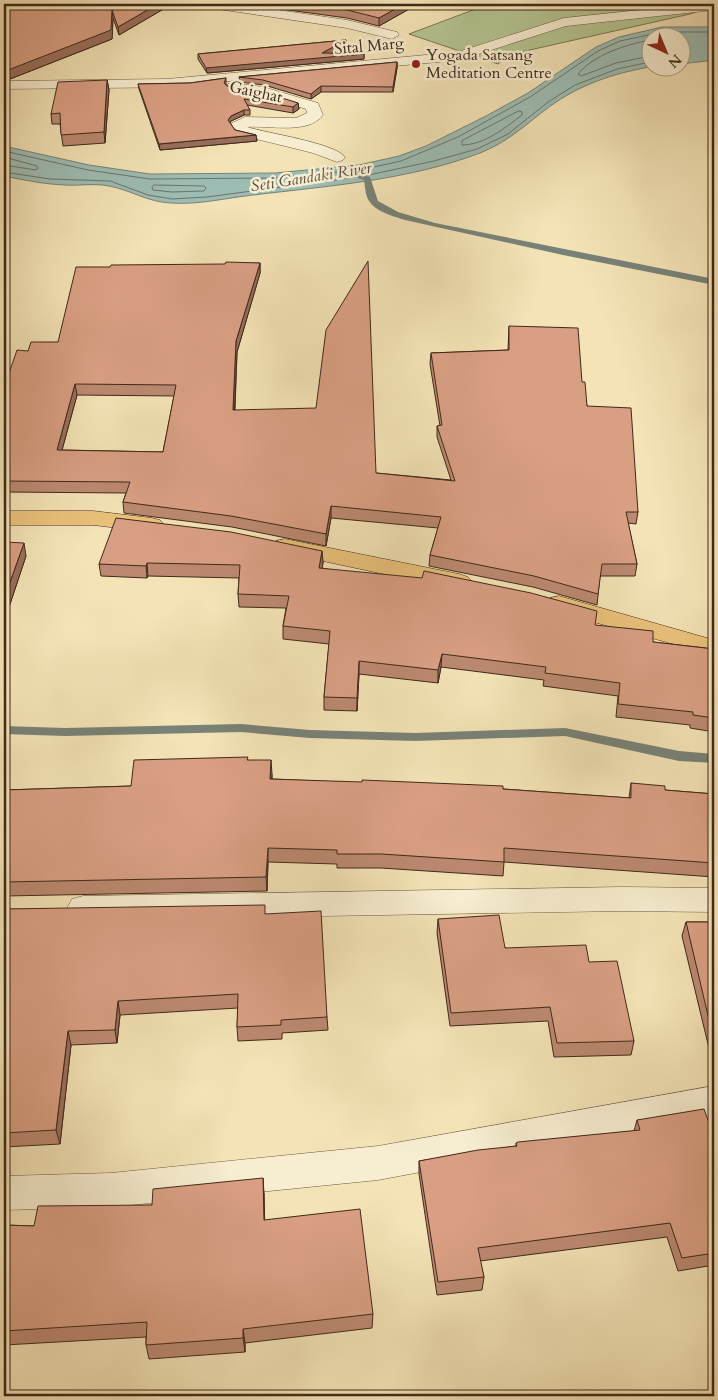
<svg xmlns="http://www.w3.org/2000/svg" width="718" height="1400" font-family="Cardo,serif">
	<rect width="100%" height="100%" fill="#f3e3b6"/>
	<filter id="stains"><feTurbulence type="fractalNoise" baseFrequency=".004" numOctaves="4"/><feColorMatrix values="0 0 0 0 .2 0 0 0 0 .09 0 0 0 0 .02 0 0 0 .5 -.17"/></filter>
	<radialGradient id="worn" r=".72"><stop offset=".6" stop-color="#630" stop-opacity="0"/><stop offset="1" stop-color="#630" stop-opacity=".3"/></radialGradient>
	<path fill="#b5c592" stroke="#7b7756" d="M489,4H714V6L690,14L512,54L498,64L409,34Z"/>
	<path fill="#9dbdb4" stroke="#788277" d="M662,27H714V60L681,64L680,38H650V67C614,73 579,85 549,107C525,125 508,142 480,153C409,180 329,186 253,195C226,198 198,205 171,203C147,202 131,190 109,186C94,183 79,186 64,185C43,184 24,180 4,176V146L89,165L150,174L275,173L359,165L399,156L426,146L486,116L528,93L596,47L619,37Z"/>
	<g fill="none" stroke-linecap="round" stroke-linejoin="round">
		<path stroke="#6f7368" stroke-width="1" d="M650,40C625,45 595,54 578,74L581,76L616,63L650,56
			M519,111L522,112V115C505,128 484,145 462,145V141Z
			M4,151L88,170L150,179L275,178L360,170L401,161L458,137L530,97L598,51L620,41L662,32H714
			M4,157L37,166L38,168L36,170L4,165
			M4,172L50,179L110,181L148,195L172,199L207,197L364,176L434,161L477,149L508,134L548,102L575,85L617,69L650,62
			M154,185L204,186L206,188L204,191L172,192L153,190L152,187Z"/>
		<path fill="#788277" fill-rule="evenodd" d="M351,172L370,177L378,201L398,212L435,223L714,279V285L563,255L405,220C393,216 372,211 367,197C365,191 365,186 364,180L351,176Z
			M241,724L310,730L415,733L565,728L679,751L714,754V763L679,761L565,736L415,741L310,738L241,732L65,736L4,734V726L65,728Z"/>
		<defs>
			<path id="minor" d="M204,4H236L347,20L397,32L399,35L392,39L347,28L211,8Z
				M698,4H714V10L566,26L460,60L197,84L190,87L4,89V81L167,79L458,52L564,18Z
				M233,83L263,87L318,103L323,115C309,135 268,125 247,127C266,133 335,143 345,157L343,160L337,162L313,153L236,134L230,126L232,123L245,117L296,118L307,113L306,109L261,95L228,90L226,87L228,84Z
				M622,887L714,888V912L622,911L83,920L72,917L67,908L72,899L83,896Z
				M714,1086V1117L378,1180L111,1207L4,1210V1176L111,1173L378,1146Z"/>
			<path id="primary" d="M4,511H93L152,518L160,520L164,525L160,530L152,532L93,525H4Z
				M285,539L459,574L468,577L472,582L468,587L459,590L276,551L273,546L276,541Z
				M559,596L714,640V657L677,645L550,610L546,604L550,598Z"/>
		</defs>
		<use href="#minor" stroke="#6e5842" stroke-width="1"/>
		<use href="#primary" stroke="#41291b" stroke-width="1"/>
		<use href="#minor" fill="#f7edd0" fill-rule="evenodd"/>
		<use href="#primary" fill="#eac27b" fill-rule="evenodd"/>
	</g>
	<path fill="#bb8971" stroke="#41291b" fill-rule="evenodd" d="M4,4H172L119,35L113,18L112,39L10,79H4Z
		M244,4H418L379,26L347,18Z
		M346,40V45L332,53L364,54V59L207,73L198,59V54Z
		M397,62V68L393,92H321L311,99L264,85L240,82L239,77Z
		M226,78V84L227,86L298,103L299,109L293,113L247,105L250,110V115H244L231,121L230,123L235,130L256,135L257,141L160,150L139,89L138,84L190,83Z
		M107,80L109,90L105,143L63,146L60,124H52L51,114Z
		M260,263V273L237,352L235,410L376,473L451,480L437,437V426H440L430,364L431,353L508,350L509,326L582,382L587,406L638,512L636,524L628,523L637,564L635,576H600L597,605L533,587L429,566L430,555L438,528L331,518L326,546L232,527L124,513L123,502L126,493L4,492V379H7L28,351L58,342L225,264ZM77,395L174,396L163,452L62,450Z
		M4,542L26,556L7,613H4Z
		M322,551L323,563L322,568L595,625L653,642L714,649V732L690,728V725L616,717L618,696L543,686L544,680L441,667L438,683L359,674L357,711L324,710V697L329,644L283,639V626L286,608L239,607L238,594L239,578L148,576L147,578L101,576L99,564Z
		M248,760L272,774V779L503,789L629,798L631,783L665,790L714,794V877L504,862L503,876L381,868H337V864L268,862L267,891L4,896V790L131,786Z
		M4,909L266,914L327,1017L328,1030L282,1033V1039L238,1041L237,1027L238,1008L120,1015L117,1043L71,1045L60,1144L4,1147Z
		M438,919L505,948L589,962L634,1041L631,1055L554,1057L548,1021L450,1026L437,933Z
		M686,922H714V1069L682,936Z
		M637,1120L714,1137V1265L678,1271L667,1237L480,1261L484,1277L482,1290L437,1295L419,1174V1161L516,1146V1143L634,1131Z
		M264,1193V1220L373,1314L372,1328L245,1343V1352L149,1359L146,1345V1337L4,1345V1225L34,1226L152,1205Z"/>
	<path fill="#986f5c" stroke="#41291b" d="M158,4H172L119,35L118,27Z
		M404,4H418L379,26V18Z
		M112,10L113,18L112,39L10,79L8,70Z
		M346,40V45L325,57L364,54V59L207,73L206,68L322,53Z
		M397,62V68L393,92V87Z
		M107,80L109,90L105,143L104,132Z
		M321,86V92L311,99V94Z
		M298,103L299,109L293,113V107Z
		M244,110V115L231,121L228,126V120L231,116Z
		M256,135L257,141L160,150L159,144Z
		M260,263V273L237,352L234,421L233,410L236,341Z
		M75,384L77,395L59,461L57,450Z
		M331,506V518L326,546V534Z
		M24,543L26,556L7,613L4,599Z
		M322,551L323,563L320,580L319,568Z
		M147,563L148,576L147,578L146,566Z
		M442,654L441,667L438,683V670Z
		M359,661V674L357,711V698Z
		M271,760L272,774L271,793L270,779Z
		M268,848V862L267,891L266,877Z
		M118,1001L120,1015L117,1043L115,1030Z
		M68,1031L71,1045L60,1144L56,1130Z
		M263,1178L264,1193L265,1235L264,1220Z
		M243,1329L245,1343V1352L243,1338Z"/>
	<path fill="#d99f83" stroke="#41291b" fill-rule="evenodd" d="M4,4H158L118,27L112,10L111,30L8,70H4Z
		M301,4H404L379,18L347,10Z
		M346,40L322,53L364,54L206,68L198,54Z
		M397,62L393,87L321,86L311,94L263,80L239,77Z
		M226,78L224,83L227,86L260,91L298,103L293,107L244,99L250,110H244L231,116L228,120L235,130L256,135L159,144L138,84L190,83Z
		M107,80L104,132L61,135L60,113L51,114L58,82Z
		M368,261L376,473L455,481L437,426L442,425L431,353L509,350V326L578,328L582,382H585L587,406L631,408L638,512H626L637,564H602L598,594L534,576L430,555L441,517L331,506L326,534L231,516L123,502L130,482L4,481V379H7L17,350L28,351L31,342H58L76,267H110L111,265L225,264L226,262L260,263L236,341L233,410L316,408L326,330ZM75,384L176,385L163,452L57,450Z
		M116,518L231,532L322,551L319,568L422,578L424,571L531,593L597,611L595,625L653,631V642L714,649V718L693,715V712L618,704L620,683L545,673L546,667L442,654L438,670L359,661L357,698L324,697L330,631L283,626L289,596L238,594L240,565L147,563L146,566L99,564Z
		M4,542L24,543L4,599Z
		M248,757L247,760H271L270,779L362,782V780L503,786V789L631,798V783L665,786V790L714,794V863L504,848V862L381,854H337V850L268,848L266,877L4,882V790L131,786L134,760Z
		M265,905V914L321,911L327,1017L281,1020V1025L237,1027L238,994L118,1001L115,1030L68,1031L56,1130L4,1133V909Z
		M499,915L505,948L586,945L589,962L617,961L634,1041L557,1043L550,1007L451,1013L438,919Z
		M686,922H714V1041Z
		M704,1109L714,1137V1253L682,1258L670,1223L478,1248L484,1277L438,1282L419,1161L478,1150L517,1146L516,1143L518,1142L640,1130L637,1120Z
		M263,1178L264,1220L360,1209L373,1314L243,1329V1338L146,1345L147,1322L4,1331V1225L34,1226L38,1206L152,1205L153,1189Z
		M279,1394V1396H255Z"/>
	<circle fill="#8f2418" stroke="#f7edd0" stroke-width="2" cx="416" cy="64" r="5"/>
	<g text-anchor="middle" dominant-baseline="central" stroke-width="5" stroke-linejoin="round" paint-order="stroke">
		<g font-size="16" fill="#41291b" stroke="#f7edd0">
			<text transform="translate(369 46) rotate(-5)">Sital Marg</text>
			<text transform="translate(256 92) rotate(12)">Gaighat</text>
		</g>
		<g font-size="16" fill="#41291b" stroke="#f7edd0" text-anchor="start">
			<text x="426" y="55">Yogada Satsang<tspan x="426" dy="18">Meditation Centre</tspan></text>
		</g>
		<g font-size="16" font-style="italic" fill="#584e41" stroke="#f7edd0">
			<text transform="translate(311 177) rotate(-9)">Seti Gandaki River</text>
		</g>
	</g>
	<rect width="718" height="1400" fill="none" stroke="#f3e3b6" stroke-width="20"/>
	<rect x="5" y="5" width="708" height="1390" fill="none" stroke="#41291b" stroke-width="2.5"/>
	<rect x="10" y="10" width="698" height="1380" fill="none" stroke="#41291b"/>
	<g transform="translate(666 52) rotate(136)"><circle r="24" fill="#f7edd0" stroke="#ae9f88"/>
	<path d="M0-4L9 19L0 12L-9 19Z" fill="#8f2418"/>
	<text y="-8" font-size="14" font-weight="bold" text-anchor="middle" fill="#41291b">N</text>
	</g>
	<rect width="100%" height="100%" filter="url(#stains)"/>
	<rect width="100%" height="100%" fill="url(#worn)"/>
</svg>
